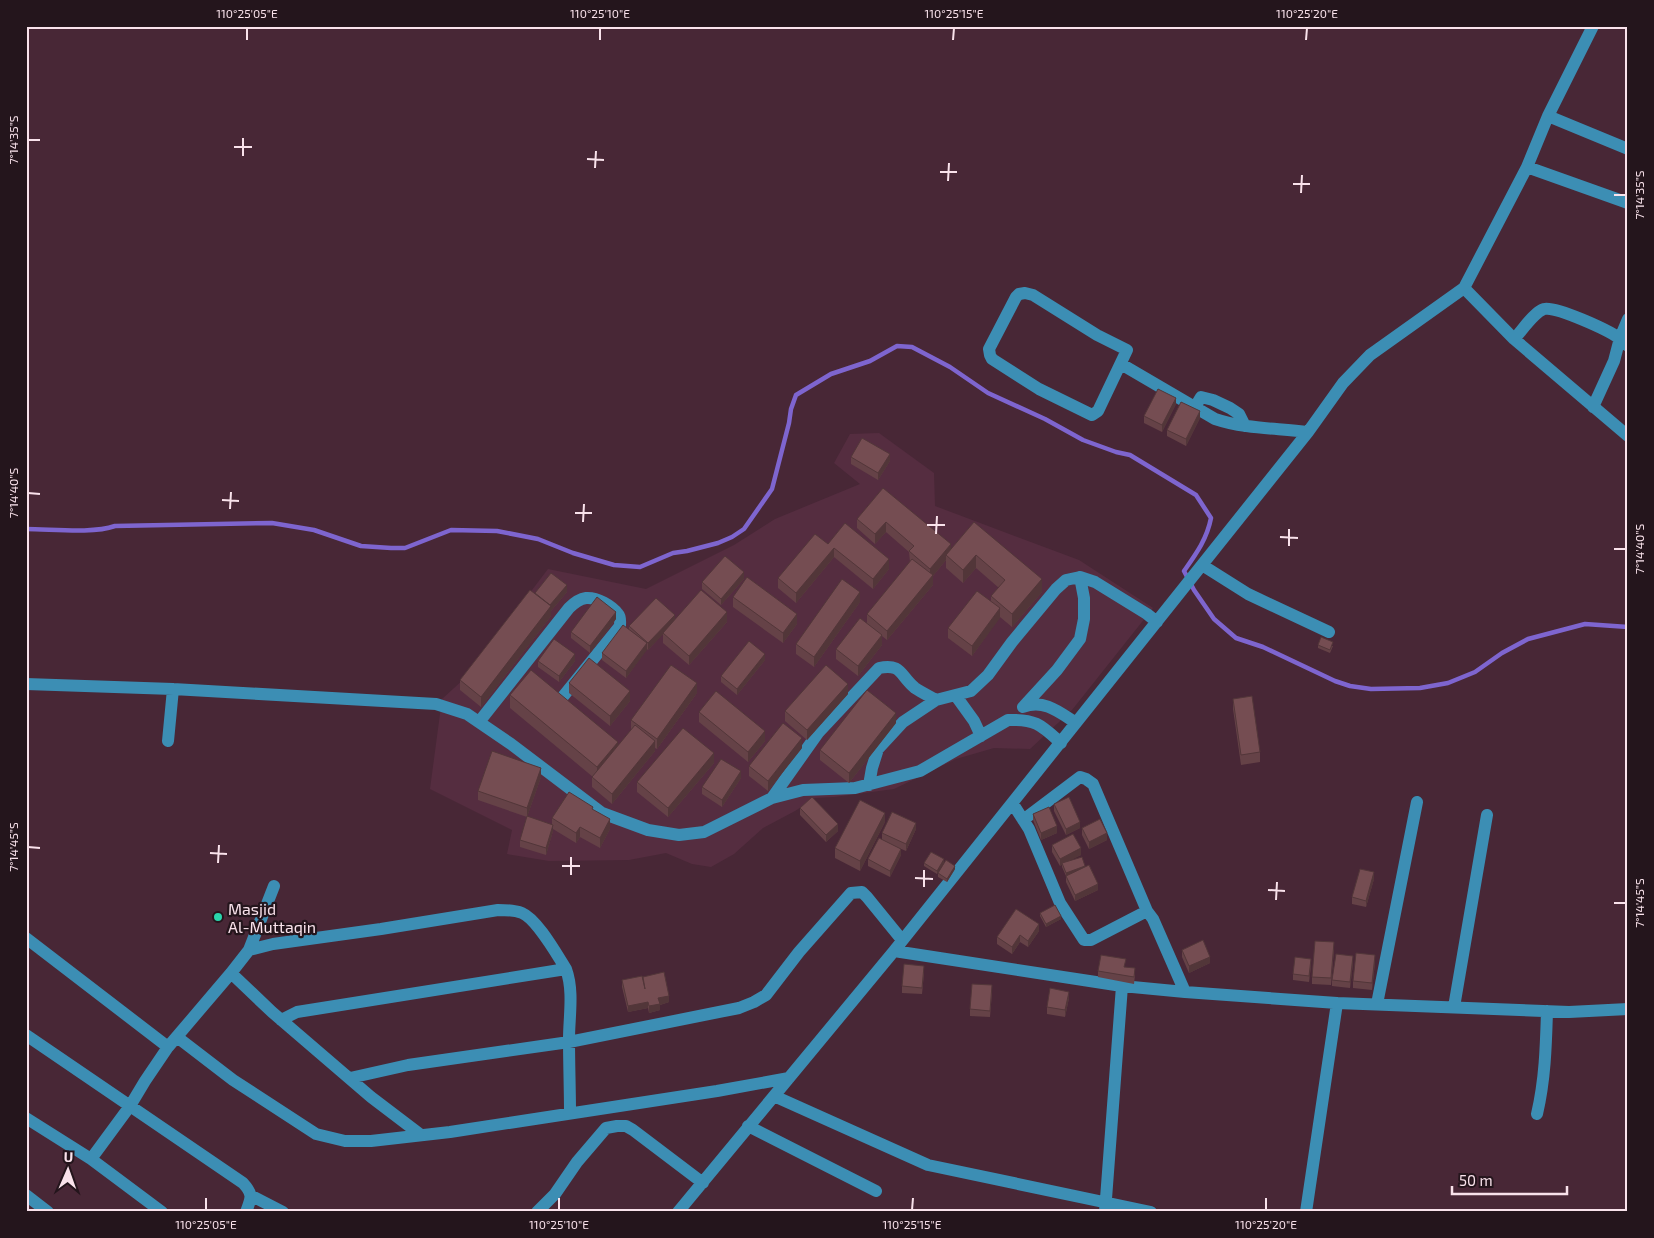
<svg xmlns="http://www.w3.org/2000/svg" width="1654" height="1238" font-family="'Exo 2',sans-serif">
	<rect width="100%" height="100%" fill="#482736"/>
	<path fill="#552d40" d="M879,433L934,473L935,506L1079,560L1153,608L1072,710L1030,749L994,748L956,759L894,789L834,797L815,798L795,811L763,828L734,854L711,867L692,864L666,853L629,860L549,861L507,854L512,830L430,789L442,699L465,678L548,569L646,589L734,545L775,519L860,484L834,463L850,434Z"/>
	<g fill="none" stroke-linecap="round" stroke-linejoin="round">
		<path stroke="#7e65cf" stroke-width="4.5" d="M26,529C52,529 92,534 115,526L272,523L314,530L361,546L391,548H405L451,530L497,531L538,539L573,553L614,565L640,567L673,553L687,551L718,543L732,537L744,529L772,489L789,423L791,409L796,395L831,374L870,361L897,346L912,347L950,367L988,393L1045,419L1083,440L1116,452L1130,455L1196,495L1211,518C1207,539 1196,554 1184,571L1194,590L1214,619L1236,638L1263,647L1335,681L1350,686L1371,689L1420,688L1448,683L1475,672L1502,653L1528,639L1585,624L1628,627"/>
		<path stroke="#3c8eb4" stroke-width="12" d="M1548,116L1628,149
			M1527,167L1628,203
			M1464,288L1514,339L1628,436
			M1025,293L1033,295L1097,335L1127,350L1098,411L1092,415L1039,389L992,359L990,355L989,349L1016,297L1019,294Z
			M1514,339C1521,332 1534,312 1544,309C1556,306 1608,330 1619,338C1622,340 1625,343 1628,346
			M1121,364L1215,419C1245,429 1277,428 1308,432
			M1195,407L1201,397L1213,400L1230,408L1239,414L1245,426
			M1593,407L1614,361L1620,338L1628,319
			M1202,565L1248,594L1329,632
			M26,684L173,689L436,704L467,714L511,744L602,813L648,830L679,835L704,832L772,798L803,790L855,788L920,771L1008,720C1036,719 1041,725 1061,743
			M956,696L974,721L981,736
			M1024,706L1057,670L1080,639L1084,619V598L1080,577
			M1023,707C1044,699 1059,712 1076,723
			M479,722L569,608C574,603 579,599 586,598C597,597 612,606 618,614C621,617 620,622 620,626L561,699
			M168,741L173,689
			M869,785L872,768L878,749L903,722L936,700L971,691L988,675L1012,642L1056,589L1066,580L1080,577L1095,582L1147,614L1157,622
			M772,798L818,733L879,668C902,663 900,676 915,688C921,692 929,696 936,700
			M1013,804L1029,829L1060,903L1084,940H1091L1147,911L1153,919L1185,992
			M1023,820L1080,777L1086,779L1093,784L1147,911
			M26,938L168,1047
			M249,950L274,886
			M894,951L1122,986L1105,1212
			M231,973L272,1012L371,1097L421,1135
			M1122,986L1185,992L1337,1003L1306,1212
			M1337,1003L1569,1012L1628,1009
			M1377,1004L1417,802
			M1454,1007L1487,815
			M281,1020L297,1012L566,969C574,991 569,1017 569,1039C569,1064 570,1089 570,1113
			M26,1035L243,1183C254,1195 251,1198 246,1212
			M177,1037L233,1080L316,1134L345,1141H371L450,1132L717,1091L789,1078
			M350,1078L408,1065L569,1042L739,1008L754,1002L766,995L799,952L851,893L862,892L867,897L902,940
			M774,1096L928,1165L1151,1212
			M1537,1114C1545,1080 1546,1046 1547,1011
			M26,1118L91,1159L162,1212
			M748,1126L876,1191
			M91,1159L130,1106L145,1081L168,1047L231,973L249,950L273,944L381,929L498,910C506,910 514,910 522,913C537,919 557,955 566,969
			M26,1195L48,1212
			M252,1196L283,1212
			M537,1212L555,1194L577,1162L606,1128L617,1126H626L633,1130L703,1183
			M678,1212L894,951L1308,432L1343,383L1370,355L1464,288L1527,167L1548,116L1593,26"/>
	</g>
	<path fill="#654247" d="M1176,404L1162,432L1144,423V416Z
		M1200,418L1186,446L1167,436V430Z
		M851,457L890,461L878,480L851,464Z
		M883,488L951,549L974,522L1042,592L1012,627L1000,617L972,656L948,638V628L991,601V596L999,588L976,568L963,583L946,568V560L933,576V585L887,640L882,636V645L858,676L836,659V649L867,624V614L910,562L909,552L886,532L875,544L857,528V519Z
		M828,544L889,569L873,589L834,557L796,603L778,588V578Z
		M744,579L721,605L702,589V582Z
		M567,592L551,611V616L481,707L460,690V680L535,594Z
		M733,597L797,624L783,643L733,607Z
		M860,602L814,667L796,654V644Z
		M616,619L590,653L571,638V632Z
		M675,621L727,622L689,665L663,643V634L648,650L647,649L626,678L602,660V653L629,630V626Z
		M1318,645L1333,646L1330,653L1318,648Z
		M765,660L737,695L721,682V676Z
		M538,661H575L559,682L538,667Z
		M569,683L630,701L610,726L569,693Z
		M697,693L657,749L655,748V751L612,804L592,787V777H593L510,708V695L618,747L631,730V720Z
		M848,694L807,740L785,721V711Z
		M1233,699L1260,752V762L1241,765L1233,709Z
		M699,712L765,741L748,762L699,722Z
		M896,723L849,783L820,760V750Z
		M802,748L768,791L749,776V766Z
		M714,763L668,817L637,792V782Z
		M541,777L527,817L478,800V791Z
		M741,778L722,807L702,794V787Z
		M1054,804L1080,828L1066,835L1054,811Z
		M800,808L838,831L826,842L800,815Z
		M593,810L610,829L600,848L580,837L576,843L553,829V831L546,855L520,847V840L552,824V818Z
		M1033,814L1057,833L1041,840L1033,820Z
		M885,822L860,871L835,858V848Z
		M1082,828L1107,840L1089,849L1082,835Z
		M916,829L906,851L899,848L901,855L890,877L868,866V859L882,839V833Z
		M1052,845L1081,855L1068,861L1085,867L1098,890L1075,901L1066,882V876L1062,867V864L1060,866L1052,852Z
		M944,859L937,874L924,866V863Z
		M955,869L947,882L938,877V873Z
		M1374,879L1366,907L1352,904V897Z
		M1040,913L1061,919L1046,927L1040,916Z
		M1039,931L1028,947L1020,942L1012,954L997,944V937Z
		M1334,949L1331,985L1312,984V977Z
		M1182,950L1210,963L1189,973L1182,957Z
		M1375,962L1372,990L1353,988V981Z
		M1353,963L1350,988L1332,986V980Z
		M1311,966L1309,982L1293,980V974Z
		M1125,967L1135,975L1134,984L1098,977V971Z
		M924,973L922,994L902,993V986Z
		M643,977L669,1002L660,1005V1010L649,1013L648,1008L628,1012L622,987V980L643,982Z
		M992,992L990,1017L970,1016V1009Z
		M1069,998L1065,1017L1047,1014V1007Z"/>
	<path fill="#523639" d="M1176,398V404L1162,432V425Z
		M1200,411V418L1186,446V439Z
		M890,454V461L878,480V473Z
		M886,522V532L875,544V534Z
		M951,544V554L946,555V560L933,576V585L887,640V631L930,578V569Z
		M834,548V557L796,603V593Z
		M976,555V568L963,583V570Z
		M889,559V569L873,589V579Z
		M744,572V579L721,605V599Z
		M1042,579V592L1012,627V614Z
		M567,585V592L551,611V616L481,707V697L550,605Z
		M860,592V602L814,667V657Z
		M1000,608V618L972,656V646Z
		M616,612V619L590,653V646Z
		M727,612V622L689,665V656Z
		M797,614V624L783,643V633Z
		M675,615V622L648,650V643Z
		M882,635V645L858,676V666Z
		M647,643V650L626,678V671Z
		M575,654V661L559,682V676Z
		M765,654V660L737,695V689Z
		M697,683V693L657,749V739Z
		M848,684V694L807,740V730Z
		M630,691V701L610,726V716Z
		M896,713V723L849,783V773Z
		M765,731V741L748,762V752Z
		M802,738V748L768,791V781Z
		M655,741V751L612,804V794Z
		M618,742V755L597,780V767Z
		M714,753V763L668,817V808Z
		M541,768V777L527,817V808Z
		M741,771V778L722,807V800Z
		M885,813V822L860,871V861Z
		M610,819V829L600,848V838Z
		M1080,822V828L1066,835V829Z
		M916,823V829L906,851V844Z
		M838,824V831L826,842V835Z
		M553,825V831L546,855V848Z
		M1057,826V833L1041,840V833Z
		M580,827V837L576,843V833Z
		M1107,833V840L1089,849V842Z
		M1081,848V855L1060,866V859Z
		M901,849V855L890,877V871Z
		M944,859V863L937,874V871Z
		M955,866V869L947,882V879Z
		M1085,866V869L1066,876V873Z
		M1374,872V879L1366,907V901Z
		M1098,884V890L1075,901V895Z
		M1061,916V919L1046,927V924Z
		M1039,924V931L1028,947V941Z
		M1020,935V942L1012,954V947Z
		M1375,955V962L1372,990V983Z
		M1353,956V963L1350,988V982Z
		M1210,957V963L1189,973V966Z
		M1311,959V966L1309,982V976Z
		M1069,992V998L1065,1017V1010Z
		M669,996V1002L660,1005V1010L649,1013V1006L658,998Z
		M648,1002V1008L628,1012V1006Z"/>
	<path fill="#754d52" stroke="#523639" d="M1158,389L1176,398L1162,425L1144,416Z
		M1181,402L1200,411L1186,439L1167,430Z
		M862,438L890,454L878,473L851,457Z
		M883,488L951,544L930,569L909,551L914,546L886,522L875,534L857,519Z
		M974,522L1042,579L1012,614L991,596L1005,580L976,555L963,570L946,555Z
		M845,523L889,559L873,579L834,548L796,593L778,578L815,534L828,544Z
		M725,556L744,572L721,599L702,582Z
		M912,559L933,575L887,631L867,614Z
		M551,573L567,585L550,605L535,593Z
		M747,577L797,614L783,633L733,597Z
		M842,579L860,592L814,657L796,644Z
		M530,590L551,606L481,697L460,680Z
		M701,590L727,612L689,656L663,633Z
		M977,591L1000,608L972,646L948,628Z
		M597,597L616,612L590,646L571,632Z
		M656,598L675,615L648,643L629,626Z
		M860,618L882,635L858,666L836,649Z
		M623,625L647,643L626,671L602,653Z
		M1321,637L1333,642L1330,650L1318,645Z
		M554,639L575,654L559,676L538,661Z
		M749,641L765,654L737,689L721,676Z
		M589,658L630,691L610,716L569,683Z
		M671,665L697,683L657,739L631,720Z
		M826,665L848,684L807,730L785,711Z
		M531,670L618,742L597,767L510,695Z
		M867,690L896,713L849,773L820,750Z
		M716,691L765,731L748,752L699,712Z
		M1252,696L1260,752L1241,755L1233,699Z
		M783,723L802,738L768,781L749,766Z
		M635,725L655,741L612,794L592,777Z
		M683,728L714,753L668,808L637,782Z
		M492,751L541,768L527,808L478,791Z
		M721,759L741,771L722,800L702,787Z
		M569,792L593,807L592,809L610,819L600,838L580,827L576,833L552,818Z
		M812,797L838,824L826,835L800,808Z
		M1069,797L1080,822L1066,829L1054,804Z
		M860,800L885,813L860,861L835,848Z
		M1049,807L1057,826L1041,833L1033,814Z
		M892,812L916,823L906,844L882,833Z
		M527,816L553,825L546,848L520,840Z
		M1100,819L1107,833L1089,842L1082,828Z
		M1073,834L1081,848L1060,859L1052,845Z
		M879,838L901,849L890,871L868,859Z
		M931,852L944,859L937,871L924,863Z
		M1082,857L1085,866L1066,873L1062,863Z
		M946,860L955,866L947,879L938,873Z
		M1089,865L1098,884L1075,895L1066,876Z
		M1360,869L1374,872L1366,901L1352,897Z
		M1055,905L1061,916L1046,924L1040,913Z
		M1016,909L1039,924L1028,941L1020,935L1012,947L997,937Z
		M1203,940L1210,957L1189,966L1182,950Z
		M1315,941L1334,942L1331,978L1312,977Z
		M1356,953L1375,955L1372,983L1353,981Z
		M1336,954L1353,956L1350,982L1332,980Z
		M1101,955L1126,959L1124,967L1135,968L1134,977L1098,971Z
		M1295,957L1311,959L1309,976L1293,974Z
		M904,964L924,966L922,988L902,986Z
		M664,972L669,996L658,998L660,1004L649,1006L648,1002L628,1006L622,980L642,976L645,989L643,977Z
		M972,984L992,985L990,1011L970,1009Z
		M1050,988L1069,992L1065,1010L1047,1007Z"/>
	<path fill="none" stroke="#f9e2eb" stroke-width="2" d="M247,40V28M600,40V28M953,40L954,28M1306,40L1307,28M28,140H40M234,147H252M243,156V138M587,159L604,160M595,168L596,151M940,172H957M948,181L949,163M1293,184H1310M1301,193L1302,175M1614,195H1626M28,493L40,494M222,500L239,501M230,509L231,492M575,513H592M583,522L584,504M927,525H945M936,534L937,516M1280,537L1298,538M1289,546V529M1614,549H1626M28,847L40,848M210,853L227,854M218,863L219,845M562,866H580M571,875V857M915,878L933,879M924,887V870M1268,890L1285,891M1276,900L1277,882M1614,903H1626M206,1210V1198M559,1210V1198M912,1210L913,1198M1266,1210V1198"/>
	<circle fill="#2ad5ac" stroke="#24151c" stroke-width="2" cx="218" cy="917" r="5"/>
	<g text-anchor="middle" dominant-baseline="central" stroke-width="4.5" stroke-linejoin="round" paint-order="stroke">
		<g font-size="16" fill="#f9e2eb" stroke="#24151c" text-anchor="start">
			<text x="228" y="908">Masjid<tspan x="228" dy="18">Al-Muttaqin</tspan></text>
		</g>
	</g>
	<rect width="1654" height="1238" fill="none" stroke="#24151c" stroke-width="55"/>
	<g transform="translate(68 1170) rotate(2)" stroke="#24151c" stroke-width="4" paint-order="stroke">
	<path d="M0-4L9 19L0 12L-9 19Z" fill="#f9e2eb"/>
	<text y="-8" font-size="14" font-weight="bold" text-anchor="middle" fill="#f9e2eb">U</text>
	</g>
	<path d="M1452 1186v8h115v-8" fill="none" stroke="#f9e2eb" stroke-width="2.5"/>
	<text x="1459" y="1186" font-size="15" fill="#f9e2eb" stroke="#24151c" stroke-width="4" paint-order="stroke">50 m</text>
	<rect x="28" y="28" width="1598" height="1182" fill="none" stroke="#f9e2eb" stroke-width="2"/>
	<g font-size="12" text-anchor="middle" fill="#f9e2eb">
		<text x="247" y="18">110°25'05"E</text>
		<text x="600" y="18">110°25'10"E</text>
		<text x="954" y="18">110°25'15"E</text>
		<text x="1307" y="18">110°25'20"E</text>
		<text transform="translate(14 140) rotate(-90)" y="4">7°14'35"S</text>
		<text transform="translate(1640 195) rotate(-90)" y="4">7°14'35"S</text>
		<text transform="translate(14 493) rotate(-90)" y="4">7°14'40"S</text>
		<text transform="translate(1640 549) rotate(-90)" y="4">7°14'40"S</text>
		<text transform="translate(14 847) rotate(-90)" y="4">7°14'45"S</text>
		<text transform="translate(1640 903) rotate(-90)" y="4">7°14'45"S</text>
		<text x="206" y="1229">110°25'05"E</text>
		<text x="559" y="1229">110°25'10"E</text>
		<text x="912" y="1229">110°25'15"E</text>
		<text x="1266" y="1229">110°25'20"E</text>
	</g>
</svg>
